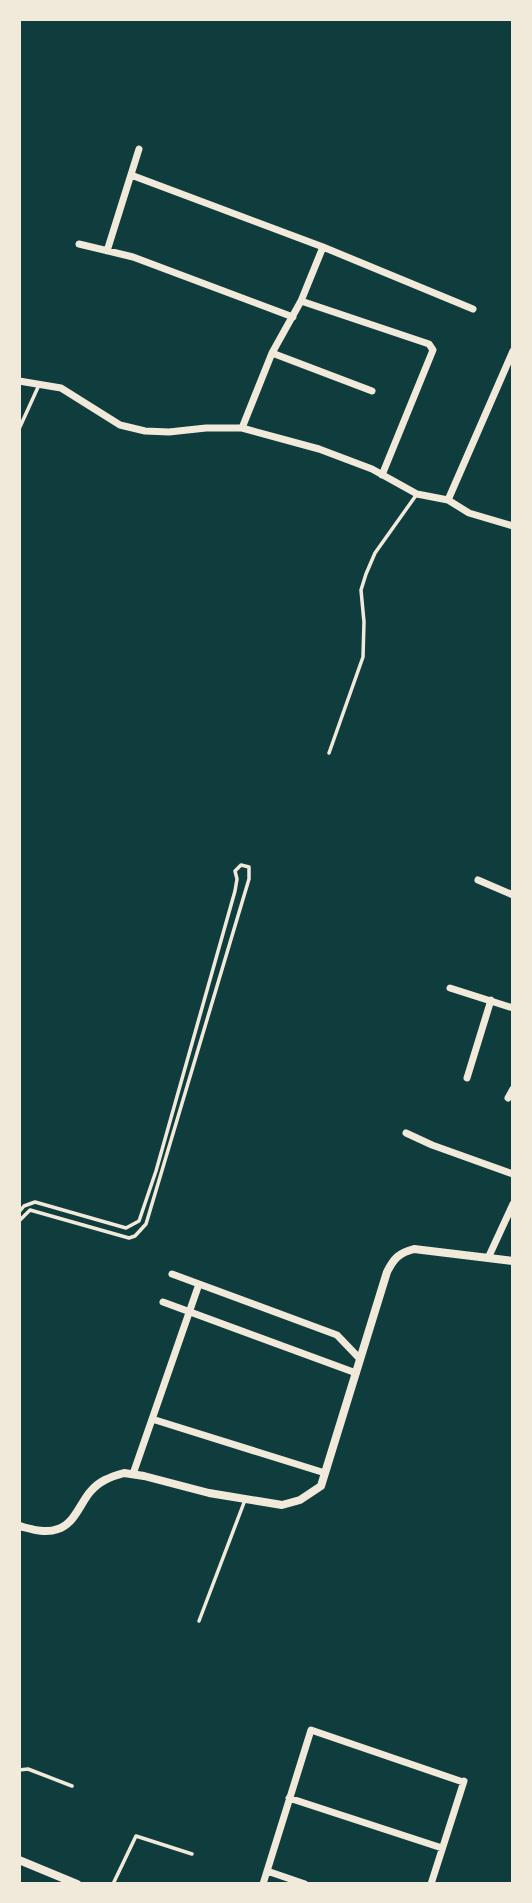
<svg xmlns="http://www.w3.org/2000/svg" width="532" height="1903" font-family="'Nunito Sans',sans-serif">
	<rect width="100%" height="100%" fill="#0f3d3e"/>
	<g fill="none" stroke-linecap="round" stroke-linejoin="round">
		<path stroke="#f1e9da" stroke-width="3.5" d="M19,429L39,385
			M329,753L363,657L364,622L361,590L366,574L375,553L417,494
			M19,1212L24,1206L35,1202L126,1228L139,1221L156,1171L235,891L237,879L235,871L241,865L249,867V879L146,1224L135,1236L129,1238L30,1210L19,1221
			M199,1621L245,1500
			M19,1770L28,1769L72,1786
			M113,1884L136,1836L192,1854"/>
		<path stroke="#f1e9da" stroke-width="7" d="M131,175L323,247L473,309
			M79,244L133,257L293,317
			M107,251L139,149
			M301,301L429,344L433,350L382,475
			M272,353L372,391
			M19,381L61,388L120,425L145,431L169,432L206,428H242L319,449L372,469L417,494L448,500L469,513L513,526
			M242,428L272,353L301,301L323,247
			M448,500L513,351
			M478,880L513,895
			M450,988L513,1008
			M467,1078L491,1000
			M508,1098L513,1089
			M406,1133L432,1145L513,1174
			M489,1256L513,1204
			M172,1274L337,1335L360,1359
			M163,1302L356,1373
			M152,1419L325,1473
			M133,1474L199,1284
			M289,1798L442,1848
			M267,1871L305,1884
			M263,1884L311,1730L463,1782
			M431,1884L464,1781"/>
		<path stroke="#f1e9da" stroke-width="8" d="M19,1526C31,1529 45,1534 58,1529C74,1524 80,1504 90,1492C99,1481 110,1477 124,1473L144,1476L209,1493L282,1505L300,1500L321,1486L387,1272C394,1258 399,1253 414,1249L513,1261
			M19,1860L77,1884"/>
	</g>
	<rect width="532" height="1903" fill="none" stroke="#f1e9da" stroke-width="42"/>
</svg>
